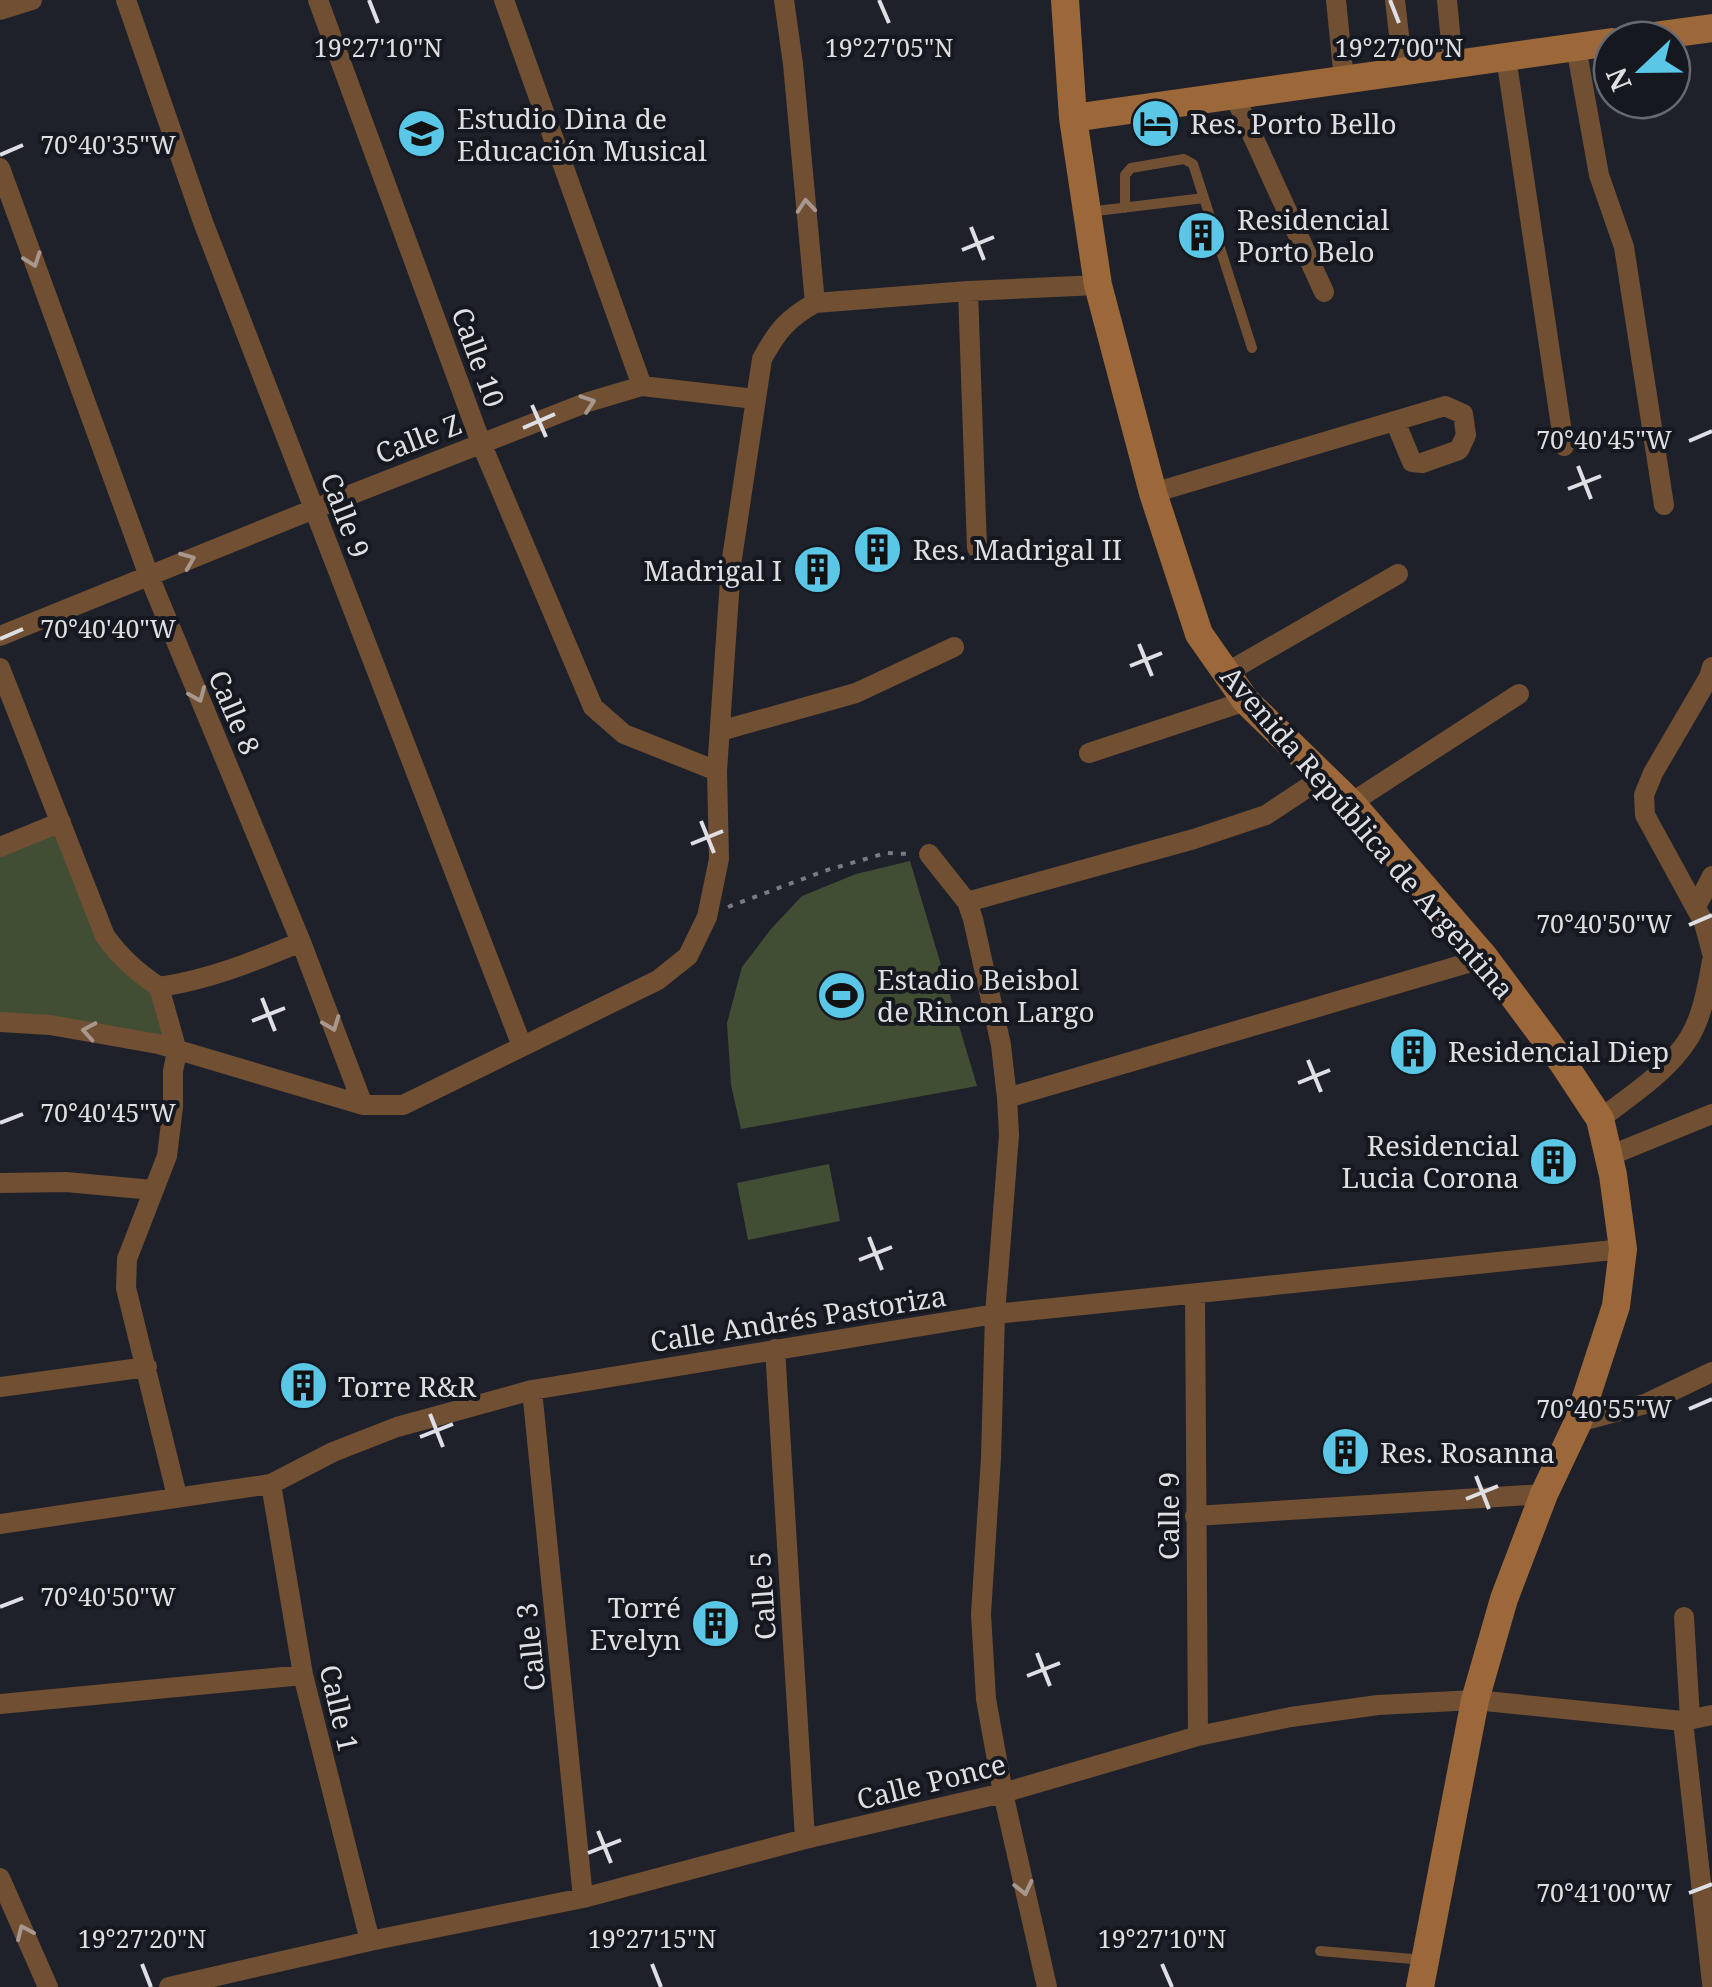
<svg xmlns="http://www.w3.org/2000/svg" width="1712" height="1987" font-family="'Noto Serif',serif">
	<rect width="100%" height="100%" fill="#1f212a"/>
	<path fill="#424e33" d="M61,822L105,936L159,987L177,1051L0,1022V847Z
		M910,861L977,1086L741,1129L731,1085L727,1023L742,967L771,929L802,896L856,874Z
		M829,1164L840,1221L748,1240L737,1183Z"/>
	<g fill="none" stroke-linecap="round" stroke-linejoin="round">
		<path stroke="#797b82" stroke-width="4" stroke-dasharray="5 8" stroke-linecap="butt" d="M728,907L824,871L886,853L909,854"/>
		<path stroke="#704f33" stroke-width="10" d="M1125,208V175L1131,168L1184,159L1193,164L1204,198
			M1088,212L1204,198L1252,348
			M1320,1951L1424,1960"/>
		<path stroke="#704f33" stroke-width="20" d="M126,0L203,222L522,1046
			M318,0L481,443L593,707L624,734L717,771
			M504,0L642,386
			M784,0L793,64L815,303
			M1336,0L1344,80
			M1395,0L1403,71
			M1447,0L1453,64
			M0,10L32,0
			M1576,47L1599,175L1624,247L1664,505
			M1506,57L1564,446
			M1234,95L1324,292
			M0,168L149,576L301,942L363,1105
			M968,291L977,548
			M1153,493L1445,406L1463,414L1466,435L1459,450L1422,463L1412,462L1395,421
			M0,636L314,509L588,402L642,386L755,399
			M1712,667L1709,677L1653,773L1644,795L1645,815L1704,923L1712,953
			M0,668L105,936C121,958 137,972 159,987
			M1226,673L1398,574
			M720,731L856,693L954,647
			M1089,753L1246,701
			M1351,803L1519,694
			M0,847L61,822
			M929,854L967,902L973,919L1001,1045L1007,1098L1009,1135L995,1314L991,1458L981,1614L986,1699L1003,1793L1047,1987
			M967,902L1194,839L1266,815L1325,776
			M1696,907L1712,876
			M159,987L177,1051L173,1071V1107L167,1156L127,1259L126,1288L177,1496
			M159,987C209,980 255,961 301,942
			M0,1022L50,1025L158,1044L363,1105H403L658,980L688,956L707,917L719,859L717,771L731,565L762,359C777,331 788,318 815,303L968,291L1098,285
			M1007,1098L1485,958
			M1600,1119C1631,1095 1668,1072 1689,1038C1703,1015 1707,987 1712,961
			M1609,1156L1712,1114
			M0,1183L66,1182L153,1190
			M1195,1295L1198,1736
			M775,1349L805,1839
			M0,1387L147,1367
			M532,1390L583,1898
			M1578,1422L1645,1404L1712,1372
			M271,1484L303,1675L370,1941
			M1195,1516L1544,1494
			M0,1524L271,1484L333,1452L397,1427L532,1390L995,1314L1623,1249
			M1684,1617L1690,1719
			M0,1704L303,1675
			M1683,1721L1712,1983
			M0,1878L48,1987
			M169,1987L370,1941L583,1898L805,1839L1003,1793L1198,1736L1291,1717L1378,1705L1475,1700L1683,1721L1712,1715"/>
		<path stroke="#9c6839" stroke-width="28" d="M1065,0L1073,118L1098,285L1153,493L1199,634L1246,701L1351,803L1485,958L1563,1063L1600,1119L1613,1175L1623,1249L1616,1306L1578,1422L1544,1494L1504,1599L1475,1700L1420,1987
			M1624,40L1712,28
			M1073,118L1612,42"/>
	</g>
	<defs><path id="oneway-chevron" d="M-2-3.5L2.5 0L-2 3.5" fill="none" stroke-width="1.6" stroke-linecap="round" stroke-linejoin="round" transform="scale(2.5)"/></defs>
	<g stroke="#a7978c">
		<use href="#oneway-chevron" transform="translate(806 206) rotate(-95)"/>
		<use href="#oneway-chevron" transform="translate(33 260) rotate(70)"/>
		<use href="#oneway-chevron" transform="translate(588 403) rotate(-19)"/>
		<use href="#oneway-chevron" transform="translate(188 560) rotate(-22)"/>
		<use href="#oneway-chevron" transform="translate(198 695) rotate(67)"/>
		<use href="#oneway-chevron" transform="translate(332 1024) rotate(69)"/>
		<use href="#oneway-chevron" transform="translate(89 1031) rotate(-170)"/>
		<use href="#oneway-chevron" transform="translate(1024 1888) rotate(77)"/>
		<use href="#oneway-chevron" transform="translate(24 1932) rotate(-114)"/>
	</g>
	<path fill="none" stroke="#dedfe5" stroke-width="4" d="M369,0L378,23M879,0L889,23M1390,0L1399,23M0,155L23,145M971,227L984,260M962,250L994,237M532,405L546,437M523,428L555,414M1689,441L1712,431M1578,466L1591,499M1568,489L1601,476M0,639L23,629M1139,644L1152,676M1130,666L1162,653M701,821L714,853M691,844L723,831M1689,925L1712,915M262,998L275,1031M252,1021L285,1008M1308,1060L1321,1092M1298,1083L1330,1070M0,1123L23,1114M869,1237L882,1270M859,1260L892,1247M1689,1409L1712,1399M430,1414L443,1447M420,1437L453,1424M1476,1476L1489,1509M1466,1499L1498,1486M0,1607L23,1598M1037,1653L1050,1686M1027,1676L1060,1663M598,1831L611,1863M588,1853L621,1840M1689,1893L1712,1884M142,1964L151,1987M652,1964L661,1987M1162,1964L1172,1987"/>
	<defs>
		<symbol id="hotel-disc" viewBox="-11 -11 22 22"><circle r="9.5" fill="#5bc7e7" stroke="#161820"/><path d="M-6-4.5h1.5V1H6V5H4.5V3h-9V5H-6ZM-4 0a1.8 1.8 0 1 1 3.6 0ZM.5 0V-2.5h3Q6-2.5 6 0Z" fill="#111"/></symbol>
		<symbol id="school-disc" viewBox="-11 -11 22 22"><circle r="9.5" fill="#5bc7e7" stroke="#161820"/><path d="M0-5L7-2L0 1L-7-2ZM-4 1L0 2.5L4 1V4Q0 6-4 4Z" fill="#111"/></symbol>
		<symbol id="building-disc" viewBox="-11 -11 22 22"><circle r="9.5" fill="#5bc7e7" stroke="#161820"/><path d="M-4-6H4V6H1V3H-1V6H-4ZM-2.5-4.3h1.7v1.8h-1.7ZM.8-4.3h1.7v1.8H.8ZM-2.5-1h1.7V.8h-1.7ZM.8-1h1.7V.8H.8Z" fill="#111"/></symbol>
		<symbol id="stadium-disc" viewBox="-11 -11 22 22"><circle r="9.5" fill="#5bc7e7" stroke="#161820"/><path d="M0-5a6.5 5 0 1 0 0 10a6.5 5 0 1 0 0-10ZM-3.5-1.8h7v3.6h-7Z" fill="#111"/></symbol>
	</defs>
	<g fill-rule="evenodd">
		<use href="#hotel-disc" x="1128" y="96" width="55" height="55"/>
		<use href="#school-disc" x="394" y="106" width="55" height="55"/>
		<use href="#building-disc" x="1174" y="208" width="55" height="55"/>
		<use href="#building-disc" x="850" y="522" width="55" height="55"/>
		<use href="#building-disc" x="790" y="542" width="55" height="55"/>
		<use href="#stadium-disc" x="814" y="968" width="55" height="55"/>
		<use href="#building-disc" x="1386" y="1024" width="55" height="55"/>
		<use href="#building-disc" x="1526" y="1134" width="55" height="55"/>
		<use href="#building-disc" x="276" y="1358" width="55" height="55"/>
		<use href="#building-disc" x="1318" y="1424" width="55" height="55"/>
		<use href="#building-disc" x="688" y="1596" width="55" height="55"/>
	</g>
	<g text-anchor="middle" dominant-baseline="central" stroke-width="8" stroke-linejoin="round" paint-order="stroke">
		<g font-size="28" fill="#dedfe5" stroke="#161820" text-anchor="start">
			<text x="457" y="118">Estudio Dina de<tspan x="457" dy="32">Educación Musical</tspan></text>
			<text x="1190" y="123">Res. Porto Bello</text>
			<text x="1237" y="219">Residencial<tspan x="1237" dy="32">Porto Belo</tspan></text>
			<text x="913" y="549">Res. Madrigal II</text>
			<text x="782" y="570" text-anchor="end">Madrigal I</text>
			<text x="877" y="979">Estadio Beisbol<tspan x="877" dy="32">de Rincon Largo</tspan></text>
			<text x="1448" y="1051">Residencial Diep</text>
			<text x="1519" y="1145" text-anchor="end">Residencial<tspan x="1519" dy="32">Lucia Corona</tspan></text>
			<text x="338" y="1386">Torre R&amp;R</text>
			<text x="1380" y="1452">Res. Rosanna</text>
			<text x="681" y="1607" text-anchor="end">Torré<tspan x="681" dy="32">Evelyn</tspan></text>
		</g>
		<g font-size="28" fill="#dedfe5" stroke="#161820">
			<text transform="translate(479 357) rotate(70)">Calle 10</text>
			<text transform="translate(418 438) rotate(-21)">Calle Z</text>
			<text transform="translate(346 515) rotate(69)">Calle 9</text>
			<text transform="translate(235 712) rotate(67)">Calle 8</text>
			<text transform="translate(1368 832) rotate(49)">Avenida República de Argentina</text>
			<text transform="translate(798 1318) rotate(-9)">Calle Andrés Pastoriza</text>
			<text transform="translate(1168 1516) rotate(-90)">Calle 9</text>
			<text transform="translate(762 1596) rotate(-94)">Calle 5</text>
			<text transform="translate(530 1647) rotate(-96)">Calle 3</text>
			<text transform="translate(340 1708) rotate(77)">Calle 1</text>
			<text transform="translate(931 1781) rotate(-14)">Calle Ponce</text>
		</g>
	</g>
	<g font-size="25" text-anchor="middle" fill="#dedfe5" stroke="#161820" stroke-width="8" stroke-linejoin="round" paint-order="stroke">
		<text x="378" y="57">19°27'10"N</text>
		<text x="889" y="57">19°27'05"N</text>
		<text x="1399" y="57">19°27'00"N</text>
		<text x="108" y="154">70°40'35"W</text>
		<text x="1604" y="449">70°40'45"W</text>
		<text x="108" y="638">70°40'40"W</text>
		<text x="1604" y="933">70°40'50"W</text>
		<text x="108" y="1122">70°40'45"W</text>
		<text x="1604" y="1418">70°40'55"W</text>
		<text x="108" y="1606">70°40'50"W</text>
		<text x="1604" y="1902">70°41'00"W</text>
		<text x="142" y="1948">19°27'20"N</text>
		<text x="652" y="1948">19°27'15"N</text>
		<text x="1162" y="1948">19°27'10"N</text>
	</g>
	<g transform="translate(1642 70) rotate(248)"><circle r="48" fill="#161820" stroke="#66686f" stroke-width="2.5"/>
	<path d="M0-8L18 38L0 25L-18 38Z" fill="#5bc7e7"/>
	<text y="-15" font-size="28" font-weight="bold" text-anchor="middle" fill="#dedfe5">N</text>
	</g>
</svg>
